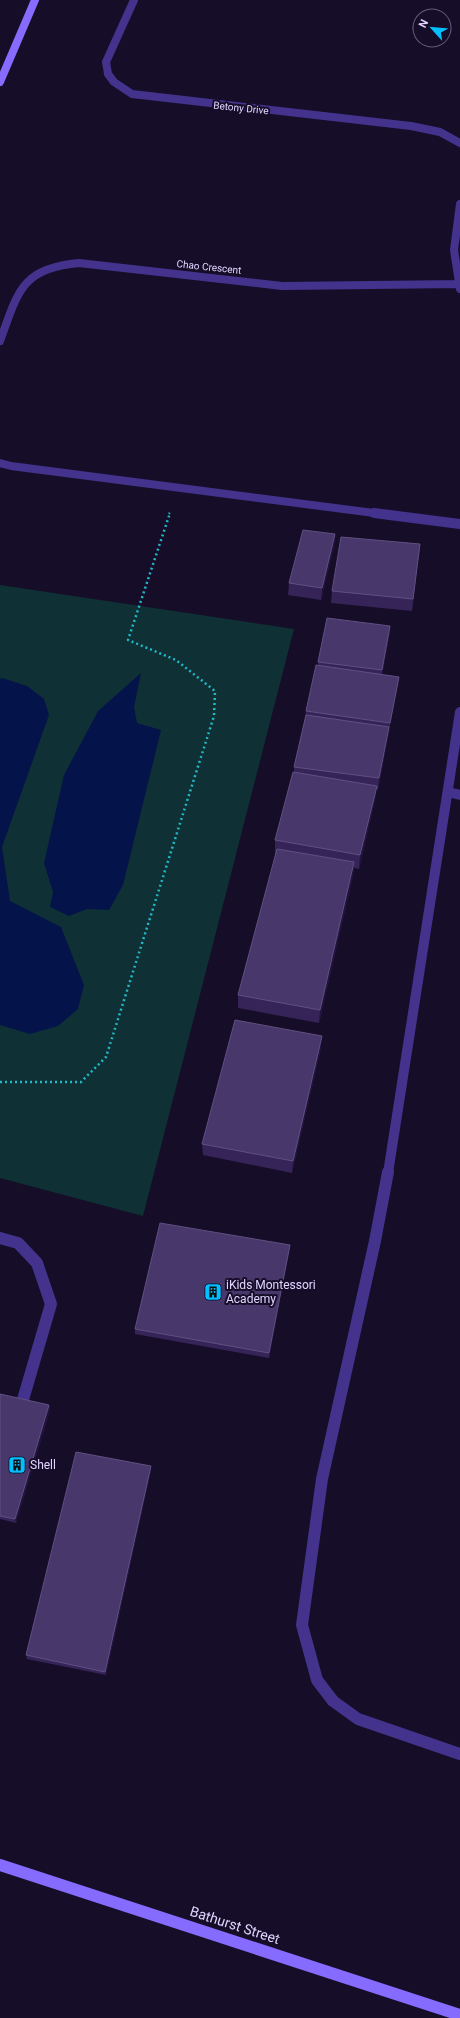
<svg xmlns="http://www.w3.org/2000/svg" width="460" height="2018" font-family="Roboto,sans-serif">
	<rect width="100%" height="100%" fill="#160d29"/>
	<path fill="#0f3034" d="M0,585L294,629L143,1216L0,1178Z"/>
	<path fill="#04144b" d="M141,673L134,707L137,723L161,730L123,885L109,910L87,909L69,916L50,907L53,892L44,863L64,775L98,711Z
		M2,678L27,686L44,699L49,715L2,847L10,901L61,927L84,985L78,1009L58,1026L30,1034L0,1025V679Z"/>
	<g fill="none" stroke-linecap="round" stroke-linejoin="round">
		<path stroke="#21b8c7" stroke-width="2" stroke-dasharray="1.5 2" stroke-linecap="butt" d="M169,514L170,512"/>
		<path stroke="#21b8c7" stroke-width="2.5" stroke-dasharray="2 3" stroke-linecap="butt" d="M0,1082H81L106,1057L214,716L215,691L176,660L128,640L170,513"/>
		<path stroke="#44338d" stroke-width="12" d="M0,1238L18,1243L37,1263L51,1304L22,1403"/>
		<path stroke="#44338d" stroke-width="8" d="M134,0L106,62L108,74L114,82L132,94L411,126L440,132L460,143
			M460,204L454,250L460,289
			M0,341C18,292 21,268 79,263L282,286L459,284
			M0,463L11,466L382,514"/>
		<path stroke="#44338d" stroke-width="10" d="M374,513L460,524
			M448,792L460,795
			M388,1173L460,712"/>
		<path stroke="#44338d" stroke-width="12" d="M388,1172L375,1241L322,1479L302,1625L317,1680L333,1701L358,1719L460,1754"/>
		<path stroke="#856cff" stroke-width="8" d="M0,82L35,0"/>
		<path stroke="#856cff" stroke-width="12" d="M0,1865L460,2015"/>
	</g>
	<path fill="#362459" d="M335,534L334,546L321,600L288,595L289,583Z
		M420,544L412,611L331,603L332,591Z
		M390,626L389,637L382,674L397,688L378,790L376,789L375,800L359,869L354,868L353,876L319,1023L238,1008V995L276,854L275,853V840L294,772V767L305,718L306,711L318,665V662Z
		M321,1048L292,1173L203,1155L202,1144Z
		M290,1245L289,1250L269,1358L135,1334V1329Z
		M0,1394L49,1405L50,1410L16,1523L0,1519Z
		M151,1470L106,1675L27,1659L26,1655Z"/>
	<path fill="#21133e" d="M335,534L334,546L321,600L322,588Z
		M390,626L389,637L381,682L382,670Z
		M389,727L388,738L378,790L379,778Z
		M377,786L375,800L359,869L360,855Z
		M354,862L353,876L319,1023L320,1010Z
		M322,1036L321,1048L292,1173L293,1161Z
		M290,1245L289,1250L269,1358V1353Z
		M49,1405L50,1410L16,1523L15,1519Z
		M151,1466V1470L106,1675L105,1672Z"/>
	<path fill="#48376a" stroke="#605082" d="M303,530L335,534L322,588L289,583Z
		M341,537L420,544L413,599L332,591Z
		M327,618L390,626L382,670L318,662Z
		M316,665L399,677L390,723L306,711Z
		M306,715L389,727L379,778L294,767Z
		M293,772L377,786L360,855L275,840Z
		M277,849L354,862L320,1010L238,995Z
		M235,1020L322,1036L293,1161L202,1144Z
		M160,1223L290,1245L269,1353L135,1329Z
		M0,1394L49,1405L15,1519L0,1516Z
		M76,1452L151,1466L105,1672L26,1655Z"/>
	<defs>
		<symbol id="building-square" viewBox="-11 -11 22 22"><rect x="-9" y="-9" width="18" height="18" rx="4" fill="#01c0ff" stroke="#160d29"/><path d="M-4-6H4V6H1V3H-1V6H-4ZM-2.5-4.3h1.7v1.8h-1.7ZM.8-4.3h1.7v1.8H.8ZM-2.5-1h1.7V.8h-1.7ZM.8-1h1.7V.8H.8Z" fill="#111"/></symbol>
	</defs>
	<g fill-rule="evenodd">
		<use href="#building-square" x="203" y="1282" width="20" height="20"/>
		<use href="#building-square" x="7" y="1455" width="20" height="20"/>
	</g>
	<g text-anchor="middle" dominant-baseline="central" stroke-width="4" stroke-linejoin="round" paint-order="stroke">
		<g font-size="10" fill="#e0d5ff" stroke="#160d29">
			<text transform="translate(241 108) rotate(6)">Betony Drive</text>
			<text transform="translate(209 267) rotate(6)">Chao Crescent</text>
		</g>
		<g font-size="12" fill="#e0d5ff" stroke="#160d29" text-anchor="start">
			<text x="226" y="1285">iKids Montessori<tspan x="226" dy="14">Academy</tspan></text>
			<text x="30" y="1465">Shell</text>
		</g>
		<g font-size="14" fill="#e0d5ff" stroke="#160d29">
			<text transform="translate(235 1925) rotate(18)">Bathurst Street</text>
		</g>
	</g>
	<g transform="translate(432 28) rotate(297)"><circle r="19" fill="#160d29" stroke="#675d7f"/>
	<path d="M0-3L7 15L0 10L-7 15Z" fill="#01c0ff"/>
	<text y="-6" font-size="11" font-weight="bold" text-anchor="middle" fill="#e0d5ff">N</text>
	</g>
</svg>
